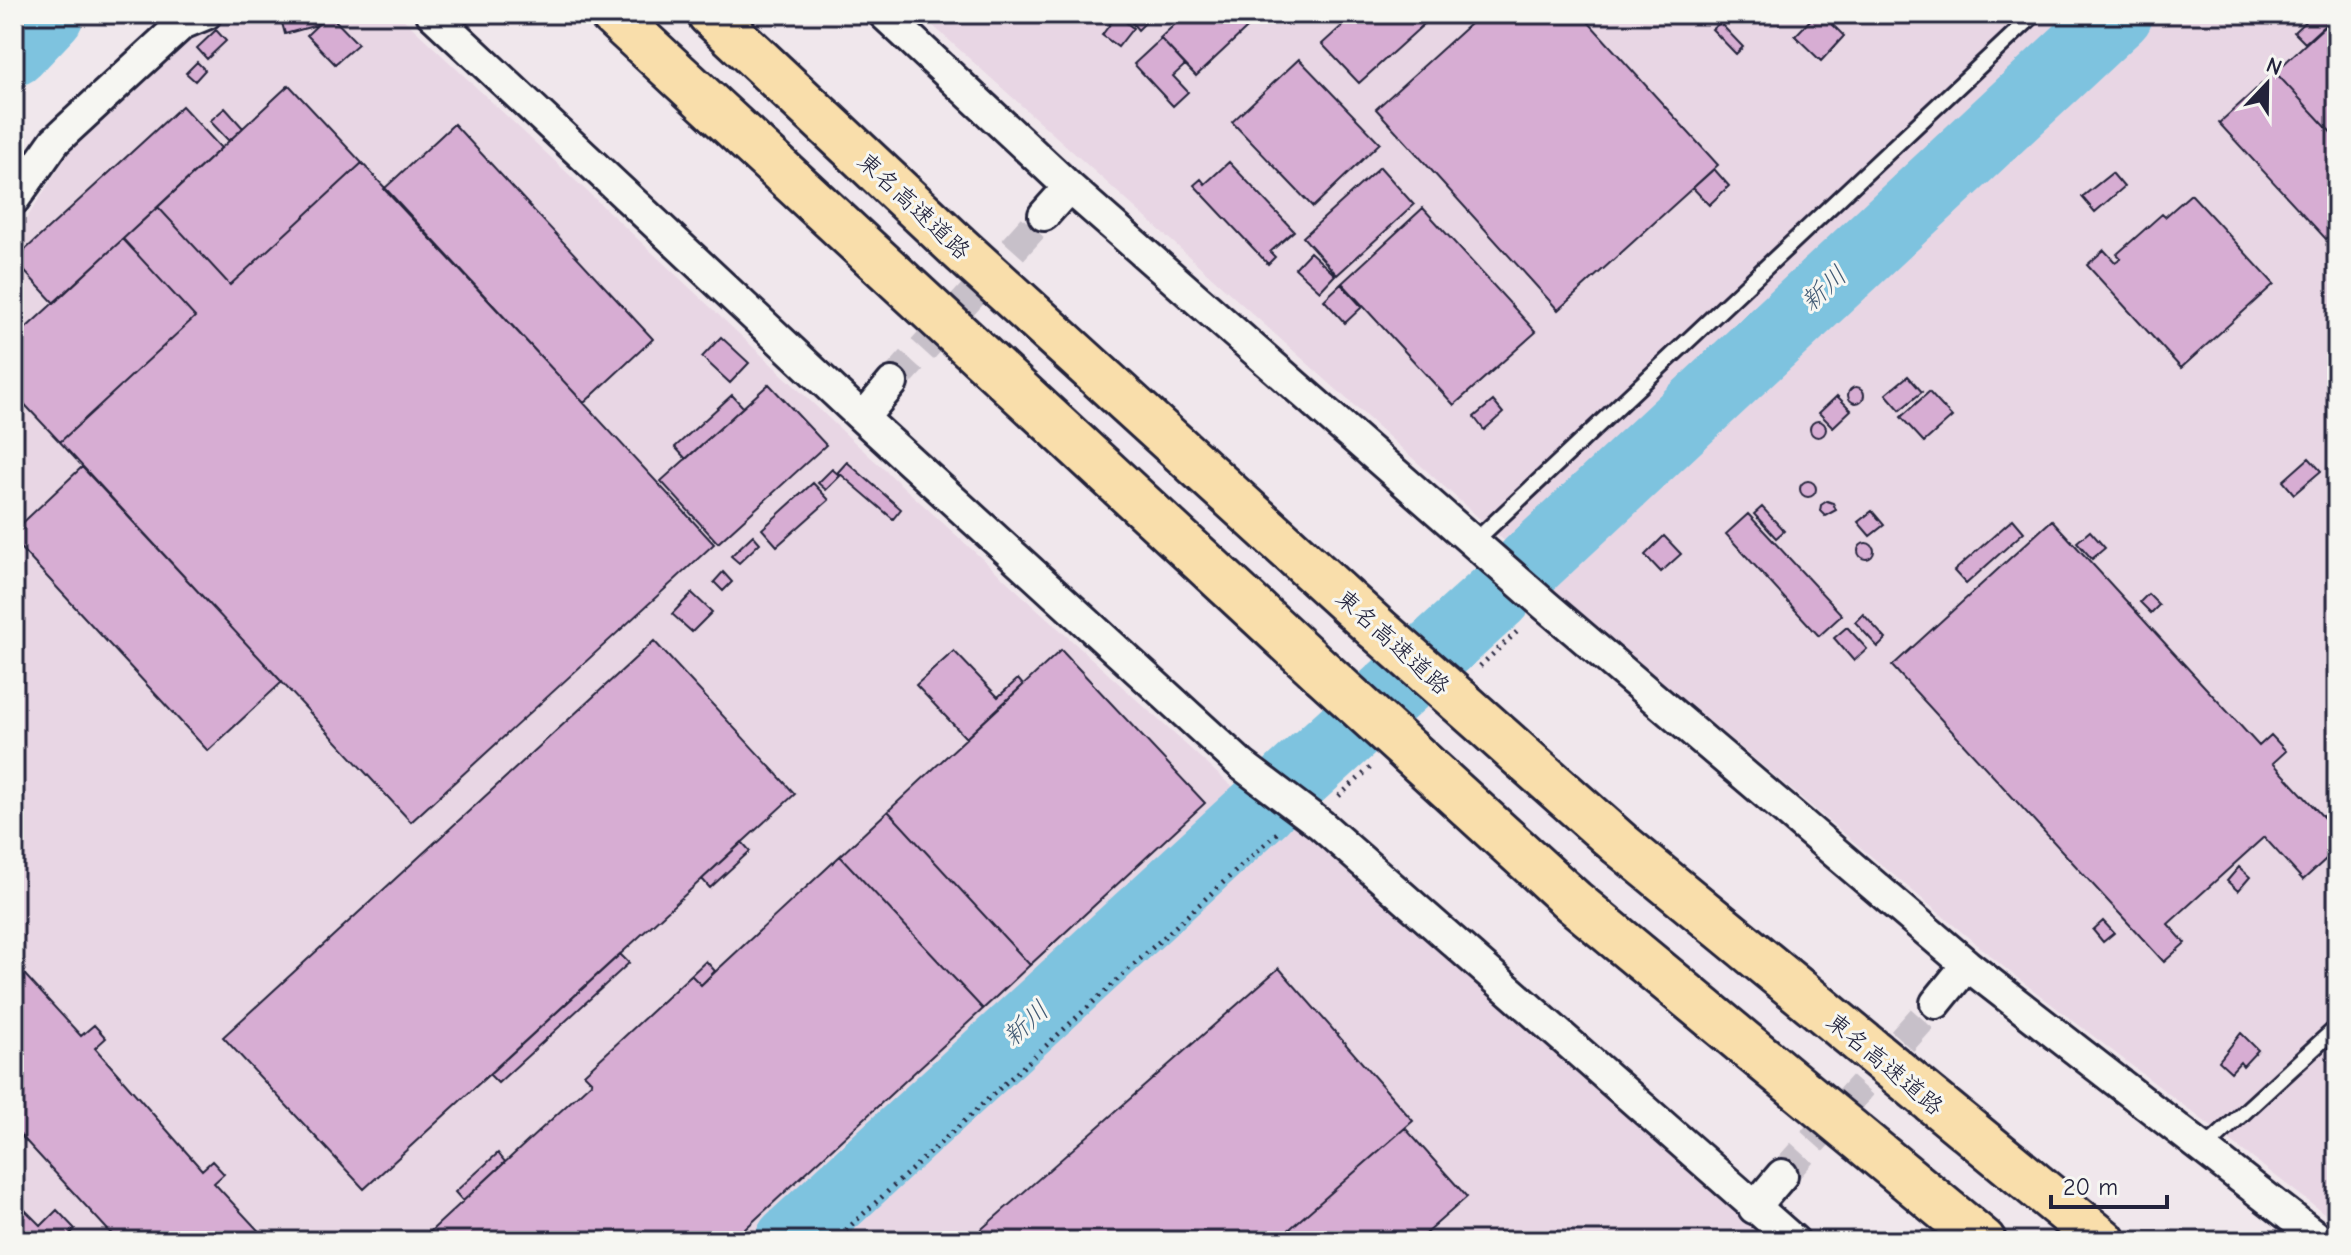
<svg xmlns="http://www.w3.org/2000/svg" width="2351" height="1255" font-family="'Comic Neue','Klee One',sans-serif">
	<rect width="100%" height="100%" fill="#f0e7ec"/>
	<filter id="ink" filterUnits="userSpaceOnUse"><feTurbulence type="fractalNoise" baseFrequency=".0125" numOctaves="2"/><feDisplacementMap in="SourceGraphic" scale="16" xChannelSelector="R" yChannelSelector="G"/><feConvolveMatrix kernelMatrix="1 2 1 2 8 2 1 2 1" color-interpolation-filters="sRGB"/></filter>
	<g filter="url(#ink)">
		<path fill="#e8d6e4" d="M247,14H398L852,440L1229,784L1298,829L1774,1241H14V238L73,146L188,37Z
			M920,14H2337V1223L2011,973L1563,599L1510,546Z"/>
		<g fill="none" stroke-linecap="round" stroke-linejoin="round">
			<path stroke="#7ec3df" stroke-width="70" d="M14,51L49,14
				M1529,565L2118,14
				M1291,783L1497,596
				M790,1241L1263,806"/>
		</g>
		<path fill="#d7add3" stroke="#22223b" stroke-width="2" d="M300,14H314L317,25L285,34L281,19Z
			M329,14L358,44L335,64L307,35Z
			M1125,14H1154L1138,30Z
			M1186,14H1262L1196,76L1160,38Z
			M1355,14H1431L1433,16L1359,83L1322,44Z
			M1481,14H1581L1718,165L1558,310L1376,109Z
			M1816,14H1822L1844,36L1821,61L1795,36Z
			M2313,14H2337L2305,43L2294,32Z
			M1117,15L1133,28L1118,47L1102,35Z
			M2337,15V139L2275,72Z
			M1720,23L1743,47L1736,54L1712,29Z
			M216,30L226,41L207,59L197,48Z
			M1161,39L1185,65L1173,76L1188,92L1173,106L1134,64Z
			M1299,59L1380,143L1313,207L1232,122Z
			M197,62L205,70L195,81L186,73Z
			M2275,72L2337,139V251L2219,123Z
			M289,85L362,163L230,285L158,207Z
			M182,106L221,148L54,303L14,260Z
			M225,108L243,128L229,141L210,121Z
			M454,124L653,339L584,403L384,189Z
			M1229,162L1294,231L1270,252L1275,257L1268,264L1194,185L1201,179L1205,184Z
			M362,163L714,544L411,822L60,442L195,317L123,239L158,207L230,285Z
			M1380,167L1414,205L1337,275L1303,237Z
			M1714,169L1729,186L1709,205L1693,188Z
			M2112,173L2124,187L2095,212L2082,197Z
			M2191,194L2274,284L2181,368L2087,265L2104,250L2115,262L2121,258L2117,254L2162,214L2165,217Z
			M1423,208L1536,332L1454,405L1342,283Z
			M123,239L195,317L60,442L14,393V339Z
			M1310,252L1335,275L1320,291L1295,268Z
			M1341,284L1362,307L1345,323L1324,300Z
			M721,337L749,363L730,383L702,357Z
			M1908,376L1922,392L1900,410L1886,394Z
			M769,384L826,445L718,543L661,481Z
			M1848 395a8 8 0 1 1 16 0a8 8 0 1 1-16 0Z
			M1929,392L1952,417L1924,442L1901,417Z
			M732,395L743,407L686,459L675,447Z
			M1837,396L1851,410L1833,427L1819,413Z
			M1493,401L1503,413L1484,430L1474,417Z
			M1810 429a8 8 0 1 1 16 0a8 8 0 1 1-16 0Z
			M2309,458L2321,471L2294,494L2283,481Z
			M847,462L901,509L893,519L838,472Z
			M82,467L282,682L208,751L14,541V531Z
			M832,469L840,476L826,490L818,483Z
			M1800 489a8 8 0 1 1 16 0a8 8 0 1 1-16 0Z
			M813,483L829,500L777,546L762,529Z
			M1827,501L1833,503L1836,510L1825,516L1820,511L1821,505Z
			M1762,507L1784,531L1776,538L1754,514Z
			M1872,511L1884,525L1870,536L1858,522Z
			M1748,514L1842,615L1819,636L1726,534Z
			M2013,519L2024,532L1966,584L1954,571Z
			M2052,520L2259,746L2271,735L2286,751L2273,763L2337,832V849L2303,880L2264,837L2168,924L2185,943L2164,962L1892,666Z
			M2090,531L2105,548L2092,559L2077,542Z
			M753,535L760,543L739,563L731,556Z
			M1664,536L1681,554L1661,572L1645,555Z
			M1858 551a8 8 0 1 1 16 0a8 8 0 1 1-16 0Z
			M723,572L732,582L723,591L714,582Z
			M692,593L712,612L692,632L672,614Z
			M2148,594L2159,605L2151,613L2140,602Z
			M1863,614L1886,639L1878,647L1855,622Z
			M1847,627L1867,649L1854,661L1834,638Z
			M654,641L795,794L364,1189L223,1037Z
			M1061,650L1205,803L1030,965L888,811Z
			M954,651L998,697L1018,679L1023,685L966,738L916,685Z
			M888,811L1030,965L983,1009L840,856Z
			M742,842L750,851L710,888L702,879Z
			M840,856L983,1009L732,1241H420L592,1082L584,1074L691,975L701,985Z
			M2239,867L2250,877L2238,891L2227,881Z
			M2103,921L2114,933L2103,942L2093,930Z
			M620,954L629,963L498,1083L489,1074Z
			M706,961L715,971L701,985L691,975Z
			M15,964L81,1036L94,1025L106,1038L95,1048L202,1170L212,1161L224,1174L214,1183L268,1241H118L14,1128Z
			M1279,968L1413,1121L1276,1241H968Z
			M2241,1033L2258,1050L2243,1066L2240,1062L2231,1072L2219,1061Z
			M1405,1128L1467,1197L1417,1241H1276Z
			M498,1153L505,1162L463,1201L455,1192Z
			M14,1199L41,1226L57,1210L75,1229L63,1241H14Z"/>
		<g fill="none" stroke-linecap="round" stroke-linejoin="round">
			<path stroke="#c7c0c9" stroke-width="30" stroke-dasharray="30 15" stroke-linecap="butt" d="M892,383L1044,215
				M1782,1175L1936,1003"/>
			<defs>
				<path id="lane" d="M1473,543L2035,14
					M2203,1150L2337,1027"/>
				<path id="street" d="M432,14L863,418L1242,765L1320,824L1794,1241
					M884,14L1069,187L1545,605L1967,965L2322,1241
					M14,199L55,141L182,24L206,14
					M1044,215L1069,187
					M863,418L892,383
					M1936,1003L1967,965
					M1754,1208L1782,1175"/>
				<path id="highway" d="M612,14L1323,673
					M710,14L960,249L1376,628
					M1458,700L1620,844L2103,1241
					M1411,753L1574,902L1983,1241"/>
			</defs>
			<use href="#lane" stroke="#22223b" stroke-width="20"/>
			<use href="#street" stroke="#22223b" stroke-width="36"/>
			<use href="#highway" stroke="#22223b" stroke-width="50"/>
			<path stroke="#22223b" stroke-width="5" stroke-dasharray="2 6" stroke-linecap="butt" d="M1480,666L1520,629
				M1339,796L1370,768
				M834,1241L1278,832"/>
			<use href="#lane" stroke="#f6f6f2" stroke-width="14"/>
			<use href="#street" stroke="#f6f6f2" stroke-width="30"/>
			<use href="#highway" stroke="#f9deab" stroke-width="44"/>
			<defs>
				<path id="highway-bridge" d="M1376,628L1458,700
					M1323,673L1411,753"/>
			</defs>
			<use href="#highway-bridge" stroke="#22223b" stroke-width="50" stroke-linecap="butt"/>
			<use href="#highway-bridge" stroke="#f9deab" stroke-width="44"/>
		</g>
	</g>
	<g text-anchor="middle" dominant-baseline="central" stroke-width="6" stroke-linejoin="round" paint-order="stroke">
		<g font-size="24" fill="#22223b" stroke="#f6f6f2">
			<text transform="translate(914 206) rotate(43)">東名高速道路</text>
			<text transform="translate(1393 642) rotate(42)">東名高速道路</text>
			<text transform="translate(1885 1064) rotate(40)">東名高速道路</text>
		</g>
		<g font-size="26" font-style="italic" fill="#425a74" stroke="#f6f6f2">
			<text transform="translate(1824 289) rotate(-43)">新川</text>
			<text transform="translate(1026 1024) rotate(-43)">新川</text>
		</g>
	</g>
	<rect width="2351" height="1255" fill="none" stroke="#f6f6f2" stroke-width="48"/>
	<rect x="24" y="24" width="2303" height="1207" fill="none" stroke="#22223b" stroke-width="3" filter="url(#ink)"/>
	<g transform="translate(2267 84) rotate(22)" stroke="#f6f6f2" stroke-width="6" paint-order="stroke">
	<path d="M0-6L14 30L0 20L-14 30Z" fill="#22223b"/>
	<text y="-12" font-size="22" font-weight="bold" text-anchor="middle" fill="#22223b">N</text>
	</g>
	<path d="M2051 1195v12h116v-12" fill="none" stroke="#22223b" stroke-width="4"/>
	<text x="2063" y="1195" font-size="24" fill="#22223b" stroke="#f6f6f2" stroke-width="6" paint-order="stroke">20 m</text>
</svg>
